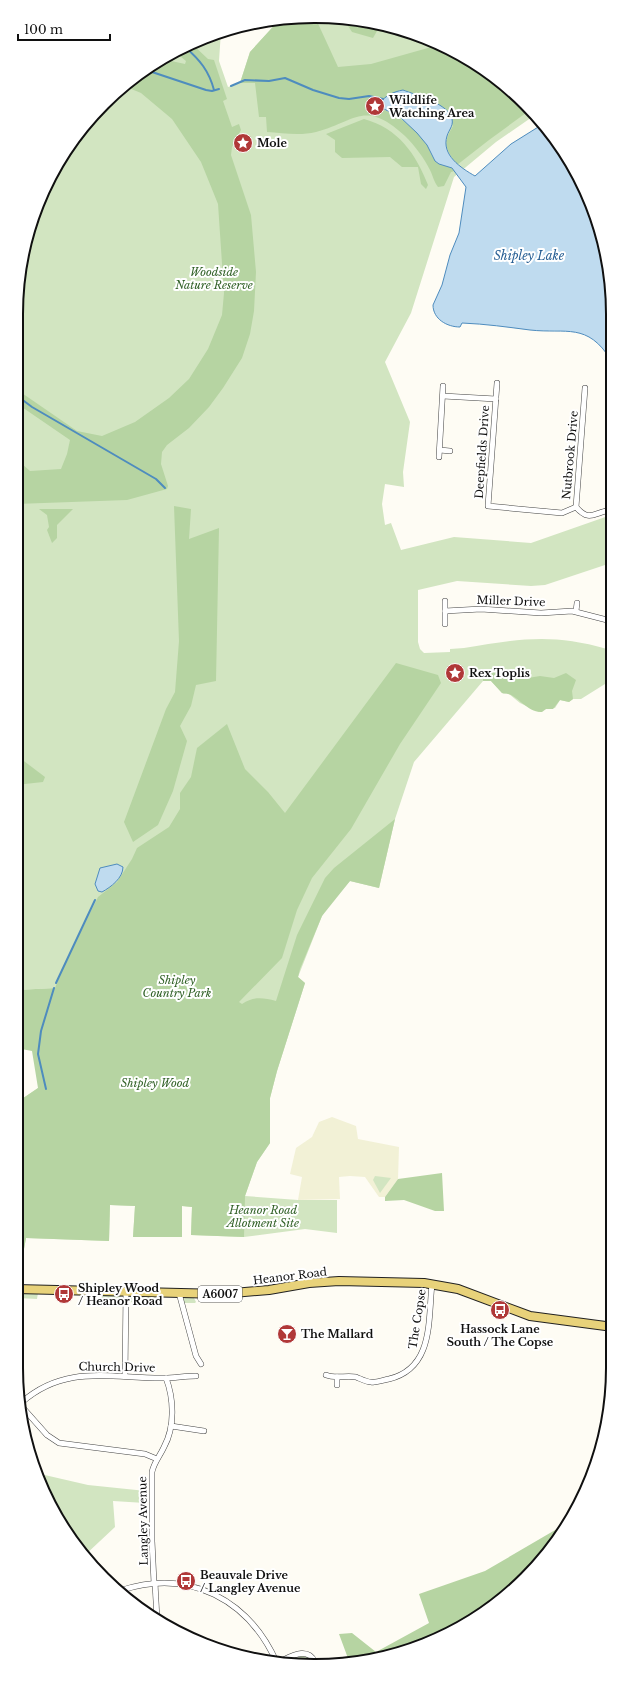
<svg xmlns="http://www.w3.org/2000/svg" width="629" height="1682" font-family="'Libre Baskerville',serif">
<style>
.farmland{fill:#f2f1d6}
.green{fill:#d2e5c1}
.forest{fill:#b6d4a2}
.water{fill:#bfdbef;stroke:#4e8cbe}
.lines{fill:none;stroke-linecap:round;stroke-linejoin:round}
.stream{stroke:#4e8cbe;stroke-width:2}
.street-casing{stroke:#434343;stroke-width:6}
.primary-casing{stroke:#212121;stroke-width:10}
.street{stroke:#fff;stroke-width:5}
.primary{stroke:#e8d27a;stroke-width:8}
.labels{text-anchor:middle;stroke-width:4;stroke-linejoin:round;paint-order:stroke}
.shield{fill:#fff;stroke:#585858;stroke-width:1}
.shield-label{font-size:10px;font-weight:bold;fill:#101010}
.poi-label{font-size:11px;font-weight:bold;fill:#101010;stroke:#fff;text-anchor:start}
.park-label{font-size:11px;font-style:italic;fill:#316127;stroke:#fff}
.street-label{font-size:11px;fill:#101010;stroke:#fff}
.water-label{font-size:12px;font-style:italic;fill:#275f94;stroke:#fff}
.rim{fill:none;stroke:#101010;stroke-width:2}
</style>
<rect width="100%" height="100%" fill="#fefcf4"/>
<polygon class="farmland" points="332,1117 356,1126 358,1139 399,1147 398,1179 385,1197 379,1197 365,1177 350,1176 339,1177 340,1199 298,1200 302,1177 290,1174 296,1148 312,1137 319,1122"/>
<g class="green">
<path d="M334,17L392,26L480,66L535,115L496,142L454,177L411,313L385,362L410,422L403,472L404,487L385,484L382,504L385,525L391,523L401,550L454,537L531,543L611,515V563L545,585L531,586L457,581L418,590V642L420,649L424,653L450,652V649L464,648C520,639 551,633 607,649L611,644V687L605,684L581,699H573L569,702L560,700L555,708L546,709L539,712L520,703L509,694L502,693L491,681H483L414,762L395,819L379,888L350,881L328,906L322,916L298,977L305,983L277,1071L270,1098V1143L257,1162L245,1196L298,1200H337V1233L305,1229L244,1237L191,1235L192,1207L182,1206V1237H133L135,1206L110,1205L109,1241L26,1238L18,1282H16V1103L38,1088L55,988L16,990V315L26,237L47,182L78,133L118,90L165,56L221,31L219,61L228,87L240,83L250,52L281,18Z"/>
<polygon points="375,1176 391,1178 380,1193 373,1180"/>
<polygon points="20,1293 38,1293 37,1299 18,1298"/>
<polygon points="101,1295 121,1296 122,1301 101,1300"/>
<polygon points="133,1296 154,1297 155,1303 129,1302 129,1299"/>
<polygon points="185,1298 194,1298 196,1302 195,1303 184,1303 183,1299"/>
<polygon points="36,1473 88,1485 146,1491 145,1503 113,1501 115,1527 84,1556 56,1517"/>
<polygon points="301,1656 307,1656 312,1662 287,1663"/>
</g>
<g class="forest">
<path d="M315,17L338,67L371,64L435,46L480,66L530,110L489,140L457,165C446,149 442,144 453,126L446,109L423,97L384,110C401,117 417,129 427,145C430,151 431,156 436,161C441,167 450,165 455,171L451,172L444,186L438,187C434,182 433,176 430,170C424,158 415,146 405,136C365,99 356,121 316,132C300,136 282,133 267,132L266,117H259L255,83H240L250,52L281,18Z"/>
<polygon points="343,18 374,25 377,31 373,38 352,32"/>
<polygon points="192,44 208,59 214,60 227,99 223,101 232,127 239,124 241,130 232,147 231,155 251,215 256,272 254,311 250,334 242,358 223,388 209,407 189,428 167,445 162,452 161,464 168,486 167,489 127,500 16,504 16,445 20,447 22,464 30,471 61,469 67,454 70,440 16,403 16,389 77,431 102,436 135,422 169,398 189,379 208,349 222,315 224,293 218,204 201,162 172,119 141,93 124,86 162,59 185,64 186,61 175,52"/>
<path d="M364,119C398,128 416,154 428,185L426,189L421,184L418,167H402L390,157L342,158L335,152V140L326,134Z"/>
<polygon points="174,506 191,509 189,539 219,528 216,681 196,685 191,706 180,726 187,741 173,791 158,825 133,842 124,822 166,709 175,692 179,641"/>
<polygon points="39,509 73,509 57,525 57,538 52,543 47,530 49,527 47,515"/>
<path d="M396,663L438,675L441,683L400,744L351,829L312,878L297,910L282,958L239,1002L242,1004C254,996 263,998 276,1001L297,935L325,878L334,868L395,819L379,888L350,881L322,916L300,969L298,977L305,983L277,1071L270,1098V1143L257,1162L245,1196L244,1237L191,1235L192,1207L182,1206V1237H133L135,1206L110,1205L109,1241L26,1238L18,1282H16V1103L38,1088L32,1051L16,1048V990L55,988L64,965L98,897L117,882L132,859L137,848L169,827L180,809V793L191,777L197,748L227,724L245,769L268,792L285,813Z"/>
<path d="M490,671L528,678L540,676L554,678L566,673L576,680L572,691L573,699L569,702L560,700L553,709H546L542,712C528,713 518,696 508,694C506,693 504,694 502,693L491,681H483V673Z"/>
<polygon points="16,755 45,777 43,782 16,785"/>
<polygon points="442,1173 444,1211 435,1211 404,1200 385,1201 385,1197 398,1179"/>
<polygon points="562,1526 564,1529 551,1549 480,1616 429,1643 373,1660 349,1661 339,1634 352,1633 376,1652 429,1623 419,1594 485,1571"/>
</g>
<g class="water">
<path d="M403,90C416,95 445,103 451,116C455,125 449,129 447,136C441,155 461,168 475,176L511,144L543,124L590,200L610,275L611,360C587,322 567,334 530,330C507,327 486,324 462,323L460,327C447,327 433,319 433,305L442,285L450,255L459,233L466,187L452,168L439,164L435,161L427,145L417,133L400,117L380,107L379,104C386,95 393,92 403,90Z"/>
<path d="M117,864L123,867C123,878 111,887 102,892L98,891L95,884L100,868Z"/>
</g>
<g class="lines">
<g class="stream">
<path d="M185,47C200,60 209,71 214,90"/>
<polyline points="146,70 206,90 212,91 219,89"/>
<polyline points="231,86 245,80 269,81 285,78 313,90 339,98 349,99 369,96 383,99"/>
<polyline points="16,395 32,407 156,479 165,488"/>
<polyline points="56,983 95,900"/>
<polyline points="46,1089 38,1054 41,1031 54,988"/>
</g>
<g class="street-casing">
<g id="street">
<polyline points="497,383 488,506 562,513 576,507"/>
<path d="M585,388L576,507C590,523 594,512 611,510"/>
<polyline points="443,396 496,399"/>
<polyline points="440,450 450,451"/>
<polyline points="439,457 443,386"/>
<polyline points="445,601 445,624"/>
<polyline points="445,611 481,609 541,613 572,611 611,621"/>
<polyline points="576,611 577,603"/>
<polyline points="179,1293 196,1356 201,1364"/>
<path d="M326,1375C336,1379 346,1375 356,1377C361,1379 366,1382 371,1382C377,1383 383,1380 389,1379C434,1368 428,1320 432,1284"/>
<polyline points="125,1376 126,1292"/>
<polyline points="337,1377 337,1385"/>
<path d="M22,1402C67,1363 112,1379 165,1378C175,1378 185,1376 196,1376"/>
<polyline points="23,1408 47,1435 59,1443 145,1454 157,1459"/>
<polyline points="171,1426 204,1431"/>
<path d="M154,1583L152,1541V1472C154,1462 160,1456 164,1447C175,1427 174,1399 166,1378"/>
<polyline points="155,1583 157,1619"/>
<path d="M122,1590C190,1568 249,1600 277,1663"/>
<path d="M276,1663C289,1658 307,1645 315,1662"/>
</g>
</g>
<g class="primary-casing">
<polyline id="primary" points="16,1289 222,1294 269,1290 309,1283 339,1281 424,1283 458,1289 530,1316 613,1327"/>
</g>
<use href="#street" class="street"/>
<use href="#primary" class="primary"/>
</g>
<defs>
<g id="sight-disc" transform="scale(1)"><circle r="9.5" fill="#b03838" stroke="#fff"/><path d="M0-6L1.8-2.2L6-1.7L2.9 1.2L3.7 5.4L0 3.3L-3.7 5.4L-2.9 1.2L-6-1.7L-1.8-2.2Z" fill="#fff"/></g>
<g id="bus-disc" transform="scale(1)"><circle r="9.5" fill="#b03838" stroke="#fff"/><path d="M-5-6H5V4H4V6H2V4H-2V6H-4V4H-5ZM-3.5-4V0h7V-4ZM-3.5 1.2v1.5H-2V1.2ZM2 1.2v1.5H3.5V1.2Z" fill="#fff"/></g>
<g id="bar-disc" transform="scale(1)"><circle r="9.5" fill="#b03838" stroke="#fff"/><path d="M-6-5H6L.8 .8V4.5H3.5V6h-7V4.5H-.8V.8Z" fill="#fff"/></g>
</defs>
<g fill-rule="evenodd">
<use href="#sight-disc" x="375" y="106"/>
<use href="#sight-disc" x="243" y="143"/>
<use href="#sight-disc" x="455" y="673"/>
<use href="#bus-disc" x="64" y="1294"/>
<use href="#bus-disc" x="500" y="1310"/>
<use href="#bar-disc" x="287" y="1334"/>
<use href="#bus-disc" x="186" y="1581"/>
</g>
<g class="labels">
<rect class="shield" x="198" y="1286" width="44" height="16" rx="3"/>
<g class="shield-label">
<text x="220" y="1298">A6007</text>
</g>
<g class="poi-label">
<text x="389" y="104">Wildlife<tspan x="389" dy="13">Watching Area</tspan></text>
<text x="257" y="147">Mole</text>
<text x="469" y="677">Rex Toplis</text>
<text x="78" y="1292">Shipley Wood<tspan x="78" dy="13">/ Heanor Road</tspan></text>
<text x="500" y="1333" text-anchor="middle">Hassock Lane<tspan x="500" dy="13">South / The Copse</tspan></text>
<text x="301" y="1338">The Mallard</text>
<text x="200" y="1579">Beauvale Drive<tspan x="200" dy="13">/ Langley Avenue</tspan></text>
</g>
<g class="park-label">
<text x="214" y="276">Woodside<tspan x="214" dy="13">Nature Reserve</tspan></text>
<text x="177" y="984">Shipley<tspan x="177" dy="13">Country Park</tspan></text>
<text x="155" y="1087">Shipley Wood</text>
<text x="263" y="1214">Heanor Road<tspan x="263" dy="13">Allotment Site</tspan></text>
</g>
<g class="street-label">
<text transform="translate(482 452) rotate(-86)" y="4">Deepfields Drive</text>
<text transform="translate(570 455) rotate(-85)" y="4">Nutbrook Drive</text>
<text transform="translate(511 601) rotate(2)" y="4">Miller Drive</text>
<text transform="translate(290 1276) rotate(-7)" y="4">Heanor Road</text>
<text transform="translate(417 1319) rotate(-81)" y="4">The Copse</text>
<text transform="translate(117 1367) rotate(1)" y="4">Church Drive</text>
<text transform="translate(143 1521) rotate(-91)" y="4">Langley Avenue</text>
</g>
<g class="water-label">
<text x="529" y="260">Shipley Lake</text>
</g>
</g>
<path d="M0 0H629V1682H0ZM314 23H315A291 291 0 0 1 606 314V1368A291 291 0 0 1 315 1659H314A291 291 0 0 1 23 1368V314A291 291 0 0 1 314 23Z" fill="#fff" fill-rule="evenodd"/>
<path class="rim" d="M314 23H315A291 291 0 0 1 606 314V1368A291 291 0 0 1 315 1659H314A291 291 0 0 1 23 1368V314A291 291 0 0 1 314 23Z"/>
<path d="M18 34v6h92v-6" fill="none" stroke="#101010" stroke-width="2"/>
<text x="24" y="34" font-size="12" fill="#101010" stroke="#ffffff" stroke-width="3" paint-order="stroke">100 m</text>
</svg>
